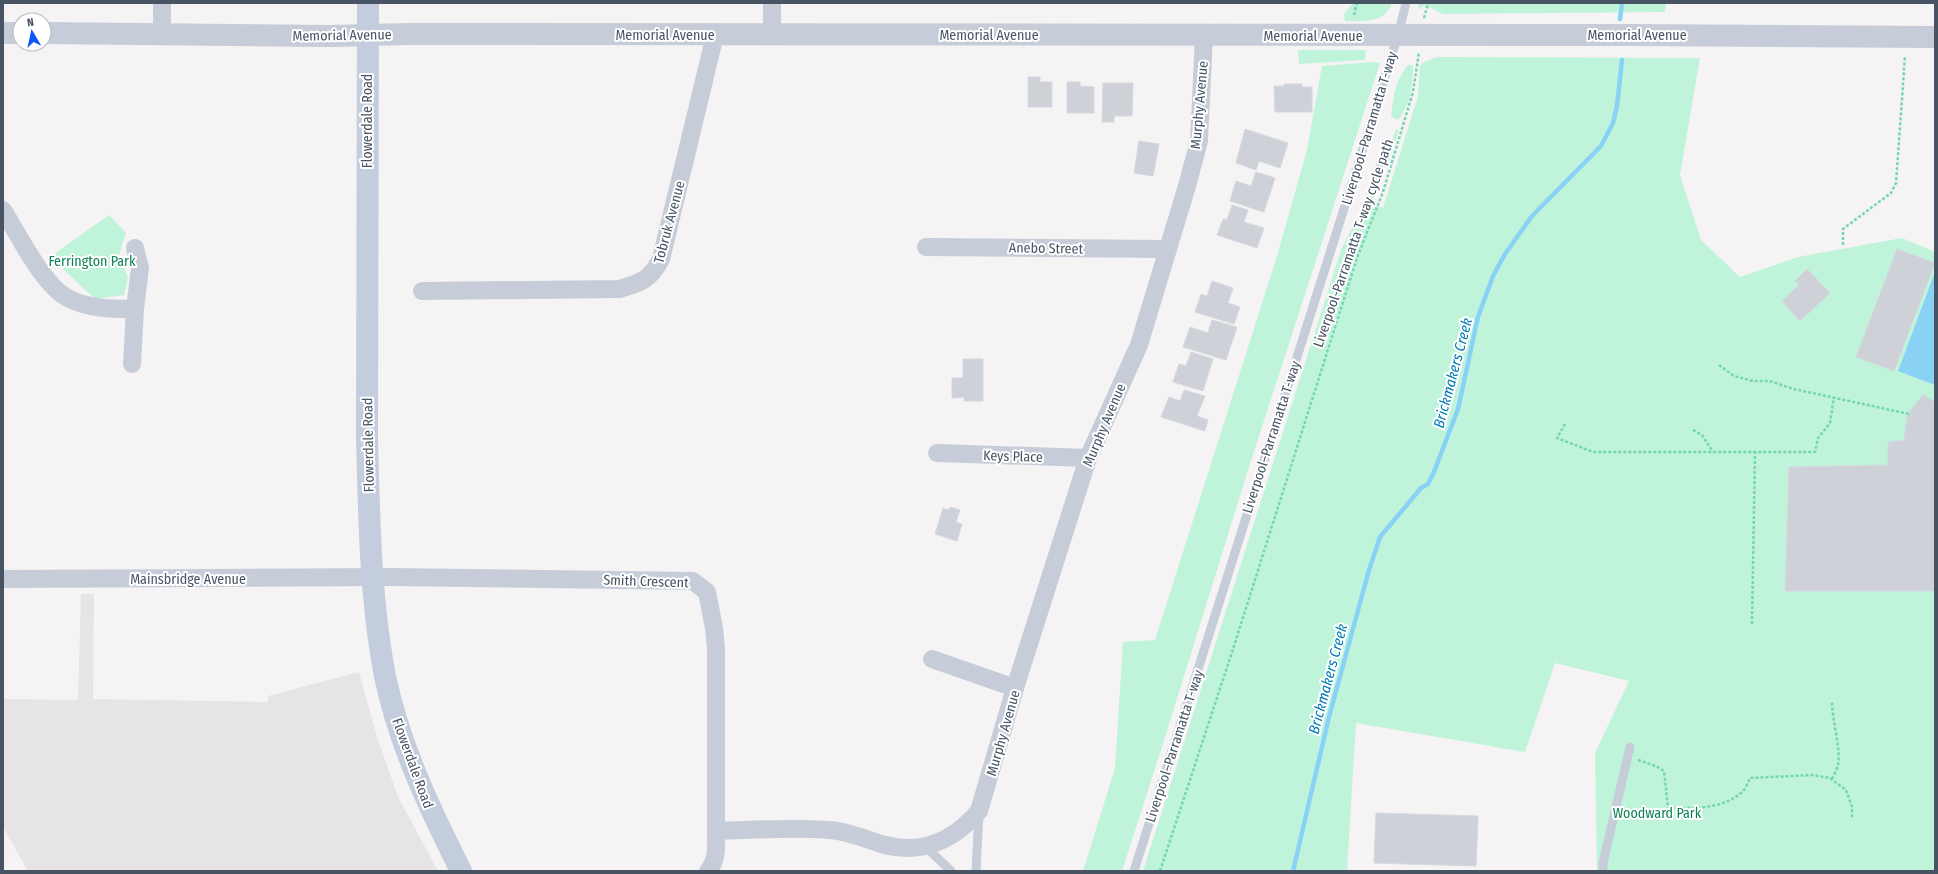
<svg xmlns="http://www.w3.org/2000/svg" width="1938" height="874" font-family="'Fira Sans Condensed',sans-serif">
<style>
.education{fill:#e6e4e5}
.green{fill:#c0f4da}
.water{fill:#89d2f5}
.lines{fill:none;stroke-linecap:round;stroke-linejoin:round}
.stream{stroke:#89d2f5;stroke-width:4.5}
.building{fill:#cfd1d8;stroke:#d6d8df}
.path{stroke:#74d6b1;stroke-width:2.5;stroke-dasharray:3 2;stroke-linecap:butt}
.service{stroke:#c6cdd8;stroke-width:9}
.minor{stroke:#c6cdd8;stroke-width:18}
.tertiary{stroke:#c6cdd8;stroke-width:22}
.secondary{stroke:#c4cddd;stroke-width:22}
.labels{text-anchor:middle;stroke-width:4;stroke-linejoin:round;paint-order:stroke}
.street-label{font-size:14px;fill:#485363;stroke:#fff}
.park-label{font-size:14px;fill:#0f8255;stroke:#fff}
.water-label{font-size:15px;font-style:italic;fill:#017ab5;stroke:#fff}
</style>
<rect width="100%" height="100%" fill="#f5f3f3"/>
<polygon class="education" points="81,594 94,594 93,699 268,702 268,696 359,672 377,737 398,797 438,871 28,871 3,827 3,699 78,700"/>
<g class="green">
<path d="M1353,3H1392C1384,24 1363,21 1345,21L1344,14Z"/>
<polygon points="1418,3 1666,3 1665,12 1443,14 1424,5 1419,9"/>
<polygon points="1298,50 1366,50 1365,60 1299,64"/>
<polygon points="1437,57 1700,58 1680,175 1701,240 1740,277 1798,257 1902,238 1935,252 1935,871 1597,871 1595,753 1629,681 1555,663 1525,752 1356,723 1347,871 1143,871 1341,250 1363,206 1367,191 1375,193 1372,204 1383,208 1418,96 1420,66 1424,62"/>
<polygon points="1373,62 1380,63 1249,467 1161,750 1122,871 1083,871 1115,768 1123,642 1155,640 1277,256 1307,150 1322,66"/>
<path d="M1408,65H1413C1413,84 1411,105 1398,120L1391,117C1394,95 1394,83 1408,65Z"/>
<polygon points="1396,129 1399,130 1389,161 1386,160"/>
<polygon points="109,215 126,233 119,255 128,277 124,295 95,299 50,257"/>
</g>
<polygon class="water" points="1935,272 1935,385 1898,371"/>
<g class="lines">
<g class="stream">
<polyline points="1620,19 1622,3"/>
<polyline points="1293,871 1329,717 1369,570 1380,537 1421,488 1428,484 1434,472 1458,409 1478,317 1493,276 1505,254 1532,216 1601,146 1613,123 1617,106 1622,60"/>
</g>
</g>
<g class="building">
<polygon points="1028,77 1040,77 1040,82 1052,82 1052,107 1028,107"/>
<polygon points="1067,82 1080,82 1080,86 1094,87 1094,113 1067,113"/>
<polygon points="1103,83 1133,83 1132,116 1114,116 1114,122 1102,122"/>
<polygon points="1284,84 1302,84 1302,87 1312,87 1312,112 1275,112 1274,86 1284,86"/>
<polygon points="1245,129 1288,143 1280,168 1259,161 1256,170 1236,163"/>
<polygon points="1139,141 1159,144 1153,176 1134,173"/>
<polygon points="1380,160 1382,161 1383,168 1377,187 1372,191 1369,188 1378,161"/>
<polygon points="1256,172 1275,178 1264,212 1230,201 1236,181 1251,186"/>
<polygon points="1232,205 1248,210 1244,222 1264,228 1257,248 1217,235 1223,219 1227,220"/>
<polygon points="1897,249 1935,263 1894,371 1856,357"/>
<polygon points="1807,269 1830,293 1800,321 1782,301 1799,285 1795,281"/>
<polygon points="1212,281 1233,288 1228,303 1240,307 1234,324 1195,312 1201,294 1207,296"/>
<polygon points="1212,320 1237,327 1226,360 1183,347 1190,327 1208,333"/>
<polygon points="1191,352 1213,359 1203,391 1173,382 1179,364 1186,366"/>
<polygon points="963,359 983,359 983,401 964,401 964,397 952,398 952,378 963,378"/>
<polygon points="1184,390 1205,396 1197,416 1208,420 1205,431 1161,417 1169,397 1180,401"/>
<polygon points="1923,395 1935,402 1935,591 1785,591 1789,467 1888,465 1888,442 1904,440 1907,417 1910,411"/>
<polygon points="950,507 960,510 956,522 962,524 957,541 935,534 943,508 949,510"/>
<polygon points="1376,813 1478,816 1476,866 1374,863"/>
</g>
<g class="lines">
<g class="path">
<polyline points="1354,15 1357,3"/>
<polyline points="1424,18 1428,3"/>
<polyline points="1843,245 1843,229 1891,193 1896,183 1905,56"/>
<polyline points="1719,365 1734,376 1753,381 1769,381 1794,389 1909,414"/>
<polyline points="1565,424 1557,438 1593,452 1815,452 1818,438 1830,423 1834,397"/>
<polyline points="1693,430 1702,435 1713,452"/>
<polyline points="1752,624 1755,452"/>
<path d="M1638,760L1656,766L1664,771L1668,808C1692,808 1724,810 1743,791C1746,788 1748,782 1750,778L1812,775L1830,778L1846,790L1852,807V818"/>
<path d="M1832,779C1834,775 1837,769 1838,765C1841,747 1832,721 1832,701"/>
<polyline points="1160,871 1234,646 1357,258 1383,192 1413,92 1419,52"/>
</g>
<g class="service">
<polyline points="926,847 951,871"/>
<polyline points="976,871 979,813"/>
<polyline points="1134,871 1348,196 1398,35 1406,3"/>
<polyline points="1603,871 1603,863 1630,747"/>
</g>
<g class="minor">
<polyline points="162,3 162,33"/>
<polyline points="772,34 772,3"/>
<path d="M3,210C18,234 42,283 66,297C86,309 113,309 135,309"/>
<polyline points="926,247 1167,249"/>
<path d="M422,291L619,289C641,283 650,280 661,259L715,35"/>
<polyline points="132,364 135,309 140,268 135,248"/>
<polyline points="937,453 1088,458"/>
<path d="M3,579L387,577L693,581L707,592L714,628L716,649V831C716,844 718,860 708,871"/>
<polyline points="932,659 1015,688"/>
<path d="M716,831C753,830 792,827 829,830C848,831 867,840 885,845C923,855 955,839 979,811L1015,688L1088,458L1139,345L1187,186L1199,141L1204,36"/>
</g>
<g class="tertiary">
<polyline points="3,33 20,33"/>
<polyline points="44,33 330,36 409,34 1636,35 1935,37"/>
</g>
<path class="secondary" d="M368,3L367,437C369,516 370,598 385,676C399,745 430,809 461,871"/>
</g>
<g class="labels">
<g class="street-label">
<text transform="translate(342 35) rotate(-1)" y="5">Memorial Avenue</text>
<text x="665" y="40">Memorial Avenue</text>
<text x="989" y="40">Memorial Avenue</text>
<text x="1637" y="40">Memorial Avenue</text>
<text x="1313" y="41">Memorial Avenue</text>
<text transform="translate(1199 105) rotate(-85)" y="5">Murphy Avenue</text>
<text transform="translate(367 121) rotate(-90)" y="5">Flowerdale Road</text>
<text transform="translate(1369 128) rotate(-73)" y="5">Liverpool–Parramatta T-way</text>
<text transform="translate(669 222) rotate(-75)" y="5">Tobruk Avenue</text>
<text transform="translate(1353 243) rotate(-71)" y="5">Liverpool-Parramatta T-way cycle path</text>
<text transform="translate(1046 248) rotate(1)" y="5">Anebo Street</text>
<text transform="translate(1104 425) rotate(-67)" y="5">Murphy Avenue</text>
<text transform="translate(1271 437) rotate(-72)" y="5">Liverpool–Parramatta T-way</text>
<text transform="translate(368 445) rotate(-91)" y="5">Flowerdale Road</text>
<text transform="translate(1013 456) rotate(2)" y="5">Keys Place</text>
<text x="188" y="584">Mainsbridge Avenue</text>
<text transform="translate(646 581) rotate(2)" y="5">Smith Crescent</text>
<text transform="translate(1003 733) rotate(-74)" y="5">Murphy Avenue</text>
<text transform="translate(1174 746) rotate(-72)" y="5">Liverpool–Parramatta T-way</text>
<text transform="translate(413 763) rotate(70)" y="5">Flowerdale Road</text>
</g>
<g class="park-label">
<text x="92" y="266">Ferrington Park</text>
<text x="1657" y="818">Woodward Park</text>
</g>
<g class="water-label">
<text transform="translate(1453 373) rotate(-75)" y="5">Brickmakers Creek</text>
<text transform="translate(1328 679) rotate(-75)" y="5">Brickmakers Creek</text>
</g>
</g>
<rect width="1938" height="874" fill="none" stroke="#485363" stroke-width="8"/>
<g transform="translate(32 32) rotate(351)"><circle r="19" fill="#ffffff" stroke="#b6bac1"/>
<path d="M0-3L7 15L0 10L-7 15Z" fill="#0b57f7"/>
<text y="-6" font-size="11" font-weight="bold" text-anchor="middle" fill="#485363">N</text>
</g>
</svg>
